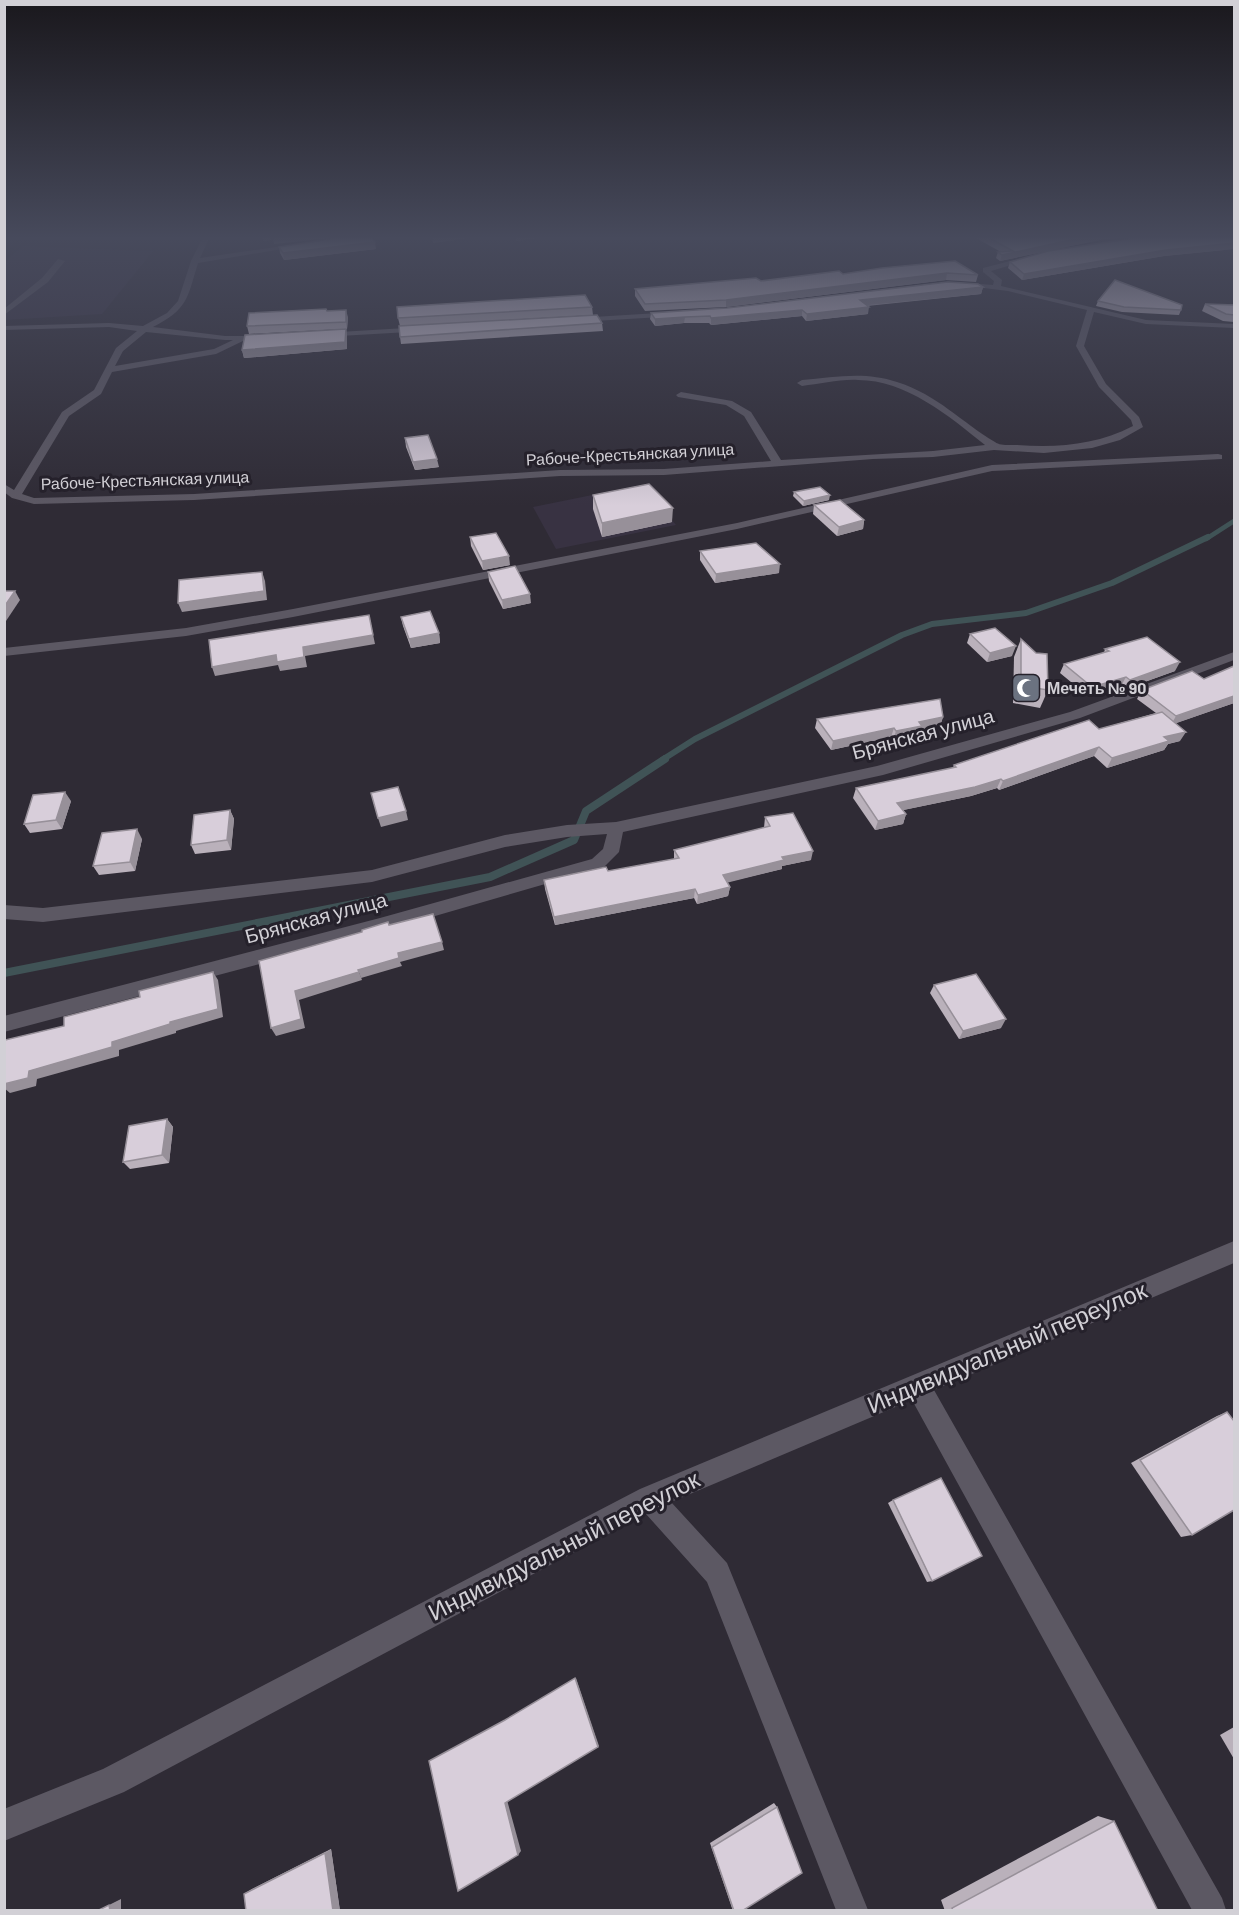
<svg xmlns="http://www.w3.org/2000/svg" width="1239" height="1915" font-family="Barlow,sans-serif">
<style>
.built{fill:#383242}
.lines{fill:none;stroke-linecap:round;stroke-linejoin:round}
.stream-far2{stroke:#405356;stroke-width:4.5}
.stream-far1{stroke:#405356;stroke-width:6}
.stream{stroke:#405356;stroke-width:8}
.minor{fill:#5c5863;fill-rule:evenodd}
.wall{fill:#bab1bb}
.shaded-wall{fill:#979099}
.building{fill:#d8ceda;stroke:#979099;stroke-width:1.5}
.labels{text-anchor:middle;stroke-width:6;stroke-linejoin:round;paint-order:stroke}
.far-street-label{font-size:16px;fill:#d2d0d6;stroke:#25212b}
.far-poi-label{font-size:16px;font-weight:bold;fill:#d2d0d6;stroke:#25212b;text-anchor:start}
.street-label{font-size:20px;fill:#d2d0d6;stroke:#25212b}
.near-street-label{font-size:24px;fill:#d2d0d6;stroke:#25212b}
</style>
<rect width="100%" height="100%" fill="#2f2b35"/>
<g class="built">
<polygon points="23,246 153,251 102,314 5,320 5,261"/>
<polygon points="648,491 676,525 556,549 533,507 602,493"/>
</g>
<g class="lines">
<polyline class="stream-far2" points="1206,539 1234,521"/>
<polyline class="stream-far1" points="662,760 695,739 902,635 932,624 1026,613 1112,583 1208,537"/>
<polyline class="stream" points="4,973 490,877 574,840 586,811 665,759"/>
<g class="minor">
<path d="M203,237H210L200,258L303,243L306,245L198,263C187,299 188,309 153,327L225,336H268L272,338L271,340H245L216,354L112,372L101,394L69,416L22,494L34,498L194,494L560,470L664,469L771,461L744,416L726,405L678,397L676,395L681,392L732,401L751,412L781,460L933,451L985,445C949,416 906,380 858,380C840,379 820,384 802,386L797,383L802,380C835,377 865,371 897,382C938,395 961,422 995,442C1000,446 1010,445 1017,445C1058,448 1096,445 1133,426L1131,420L1099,387L1076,346L1087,310L1008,291L952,284L956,282L993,285L994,281L983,272V268L1033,255L1035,258L991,271L1002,280L1001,286L1146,320L1234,324V328L1146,324L1094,312L1084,346L1106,384L1139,417L1143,427L1120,440L1092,448L1044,453L994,450L933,457L873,459L664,475L560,476L194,500L34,504L12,498L4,492V484L14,490L62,412L94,390L116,348L137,331L109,327L4,330V326L109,323L143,326L167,313L178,301L191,261ZM146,332L225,340H233L214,349L115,366L123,351Z"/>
<polygon points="58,259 65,261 48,282 4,315 4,309 42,278"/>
<polygon points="675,312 678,312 678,316 577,322 573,320 577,318"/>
<polygon points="423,327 427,329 426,331 322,337 318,335 322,333"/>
<polygon points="1218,454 1222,455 1222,459 992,471 737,529 293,617 186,636 4,656 4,648 186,628 293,609 737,523 992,465"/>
<polygon points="1234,652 1234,660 1080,718 883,775 623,832 619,852 604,867 380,932 4,1032 4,1016 380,918 592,859 603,849 607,834 567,837 505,847 372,882 43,922 4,919 4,905 43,908 372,870 505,835 567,825 616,822 877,766 1070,712"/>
<polygon points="1234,1241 1234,1263 934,1390 1222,1898 1226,1910 1192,1910 912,1400 671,1502 727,1563 868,1910 836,1910 707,1582 646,1514 124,1792 4,1841 4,1809 103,1769 640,1489"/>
</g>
</g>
<g class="wall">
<polygon points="974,237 1125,237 1099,240 1000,261 996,258 998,252 1001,252"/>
<polygon points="279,247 376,249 284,260 280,253"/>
<polygon points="1234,249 1164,256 1022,280 1008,268 1010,262"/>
<polygon points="882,268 978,275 976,282 946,280 726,307 645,311 635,296 635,289 761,281 843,274"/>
<polygon points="983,287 981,294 867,306 868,314 806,321 802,316 711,325 709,323 684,323 655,326 650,319 651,313 727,308"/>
<polygon points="1098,301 1181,310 1179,315 1122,312 1096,306"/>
<polygon points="1205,304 1234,305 1234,322 1223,321 1202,311"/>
<polygon points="592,307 593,315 400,326 398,318"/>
<polygon points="327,311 348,317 347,329 346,329 347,337 347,349 244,358 242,350 341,329 249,334 247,326"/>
<polygon points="602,323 603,331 401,344 400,337"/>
<polygon points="405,438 439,467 415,470 406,447"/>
<polygon points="794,492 829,500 803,506 793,496"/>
<polygon points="593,495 672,522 602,537 593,509"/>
<polygon points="814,505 864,520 863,529 837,536 813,514"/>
<polygon points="470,537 510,565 483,570 471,546"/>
<polygon points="700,551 779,573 715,583 700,560"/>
<polygon points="488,572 531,603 503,609 489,581"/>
<polygon points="401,617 439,633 440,643 411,648 403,626"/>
<polygon points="970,634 1012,656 987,662 967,643"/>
<polygon points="1021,639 1048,690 1040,708 1013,703 1014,657"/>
<polygon points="1105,649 1175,671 1125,689 1121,686 1088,696 1060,673 1064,664 1104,653"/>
<polygon points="1234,666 1234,703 1176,723 1180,741 1168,744 1164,750 1107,768 1094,756 999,790 997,788 971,796 903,810 906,814 903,824 875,830 853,798 856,788 953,768 954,765 1099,729 1156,713 1137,699 1142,690 1204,679"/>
<polygon points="943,717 940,726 920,731 919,736 893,740 891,737 831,750 815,728 817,719"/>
<polygon points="71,801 62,829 30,833 24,824"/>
<polygon points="230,810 234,819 231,850 195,854 191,845"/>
<polygon points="765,817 811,860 782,866 782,869 727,882 730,887 728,896 697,904 694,898 555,925 545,889 544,880 608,871 674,859 674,850 764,828"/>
<polygon points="142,839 135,871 99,875 93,866"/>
<polygon points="934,985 1001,1028 959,1039 930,993"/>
<polygon points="167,1119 173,1127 169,1163 130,1169 123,1162"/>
<polygon points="1227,1412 1192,1535 1181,1537 1131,1463 1217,1416"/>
<polygon points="893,1500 932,1581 927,1582 888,1503"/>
<polygon points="1234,1727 1234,1759 1220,1735"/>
<polygon points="774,1803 777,1807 733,1911 710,1843"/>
<polygon points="1098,1816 1114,1821 1158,1911 945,1911 941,1900"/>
<polygon points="331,1849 340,1911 244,1894 252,1889"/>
</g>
<g class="shaded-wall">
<polygon points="262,237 271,237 272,240 263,241"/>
<polygon points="273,237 341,237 274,244"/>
<polygon points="432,237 479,237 433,243"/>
<polygon points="516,237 547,237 516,241"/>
<polygon points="1084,237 1125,237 1099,240 1000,261 1002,255"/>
<polygon points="375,242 376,249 284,260 283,253"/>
<polygon points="1234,243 1234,249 1164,256 1022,280 1024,274 1166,250"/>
<polygon points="947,273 946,280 726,307 726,300"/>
<polygon points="983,287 981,294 859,306 860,300"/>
<polygon points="869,307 868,314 806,321 807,314"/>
<polygon points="346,310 348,317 347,329 346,322"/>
<polygon points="802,310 802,316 711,325 711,318"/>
<polygon points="685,317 684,323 655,326 655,319"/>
<polygon points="346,329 347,337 347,349 244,358 242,350"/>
<polygon points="437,459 439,467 415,470 413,462"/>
<polygon points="830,495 829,500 803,506 804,501"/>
<polygon points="673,508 672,522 602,537 602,523"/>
<polygon points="864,520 863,529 837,536 839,527"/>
<polygon points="509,556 510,565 483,570 482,561"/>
<polygon points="780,564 779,573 715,583 716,574"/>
<polygon points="262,572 265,581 267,600 182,612 178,603"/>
<polygon points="15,591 20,600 4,624 4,607"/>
<polygon points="530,594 531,603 503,609 502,600"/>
<polygon points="369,615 375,644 305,656 307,667 280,671 278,665 215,676 212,667 276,655 303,647"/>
<polygon points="439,633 440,643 411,648 409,639"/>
<polygon points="1016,646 1012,656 987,662 990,653"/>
<polygon points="1180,662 1175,671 1125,689 1130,680"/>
<polygon points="1126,677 1121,686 1088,696 1092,687"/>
<polygon points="1234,696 1234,703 1171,725 1176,716"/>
<polygon points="943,717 940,726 920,731 919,736 893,740 896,731 919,722"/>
<polygon points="894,728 891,737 831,750 833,741"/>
<polygon points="1186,732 1180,741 1168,744 1164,750 1107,768 1112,758 1164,737"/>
<polygon points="1099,747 1094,756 999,790 1003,781"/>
<polygon points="1001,779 997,788 971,796 894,812 897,803"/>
<polygon points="65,792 71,801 62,829 56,820"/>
<polygon points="230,810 234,819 231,850 227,840"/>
<polygon points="406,811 408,820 381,827 378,818"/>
<polygon points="906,814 903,824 875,830 878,821"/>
<polygon points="137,829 142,839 135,871 130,862"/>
<polygon points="813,851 811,860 782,866 782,869 722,884 723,875 782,857"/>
<polygon points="730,887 728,896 697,904 698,895"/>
<polygon points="695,889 694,898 555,925 554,917"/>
<polygon points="442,942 444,950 400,962 402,966 361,978 358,970 398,953"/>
<polygon points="213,972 218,980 223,1017 176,1031 176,1033 119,1050 119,1056 37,1079 36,1086 10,1093 4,1088 4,1084 29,1071 112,1042"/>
<polygon points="359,972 362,980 299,1000 305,1028 276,1036 271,1028 295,991"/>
<polygon points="1006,1019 1001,1028 959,1039 963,1031"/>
<polygon points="167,1119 173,1127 169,1163 162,1155"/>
<polygon points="575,1678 576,1678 599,1746 598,1747"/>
<polygon points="507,1800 521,1851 518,1855 505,1803"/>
<polygon points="331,1849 340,1911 333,1911 325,1853"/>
<polygon points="121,1899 121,1911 110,1911 109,1905"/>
</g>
<g class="building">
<polygon points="343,237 372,237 375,242 283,253 279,247"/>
<polygon points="987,237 1084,237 1002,255 998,252 1013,251"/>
<polygon points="1142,237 1234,237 1234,243 1166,250 1024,274 1010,262 1048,251"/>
<polygon points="955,261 978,275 947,273 726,300 645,304 635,289 756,278 761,281 839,271 843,274 882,268"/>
<polygon points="1115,280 1182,305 1181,310 1124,307 1098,301"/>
<polygon points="948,282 978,284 983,287 860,300 869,307 807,314 802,310 711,318 710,316 685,317 655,319 651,313 727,308"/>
<polygon points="585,295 592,307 398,318 397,307"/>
<polygon points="1205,304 1234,305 1234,315 1226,314"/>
<polygon points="326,309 327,311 346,310 346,322 247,326 249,313"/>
<polygon points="597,315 602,323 400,337 399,326"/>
<polygon points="346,329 345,342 242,350 245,335"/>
<polygon points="428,435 437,459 413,462 405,438"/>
<polygon points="649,484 673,508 602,523 593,495"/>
<polygon points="820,487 830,495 804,501 794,492"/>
<polygon points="840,500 864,520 839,527 814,505"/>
<polygon points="496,533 509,556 482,561 470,537"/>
<polygon points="756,543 780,564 716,574 700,551"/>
<polygon points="515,566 530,594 502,600 488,572"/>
<polygon points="262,572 264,591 178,603 179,580"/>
<polygon points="4,591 15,591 4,607"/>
<polygon points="430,611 439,633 409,639 401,617"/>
<polygon points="369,615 373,635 303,647 304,657 277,662 276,655 212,667 209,640"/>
<polygon points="995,628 1016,646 990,653 970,634"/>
<polygon points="1147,637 1180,662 1130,680 1126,677 1092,687 1064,664 1109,651 1105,649"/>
<polygon points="1021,639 1036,653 1047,654 1048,690 1021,686"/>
<polygon points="1234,666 1234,696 1176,716 1142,690 1192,671 1204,679"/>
<polygon points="940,699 943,717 919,722 922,726 896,731 894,728 833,741 817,719"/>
<polygon points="1162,712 1186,732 1164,737 1169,741 1112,758 1099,747 1003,781 1001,779 975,787 897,803 906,814 878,821 856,788 956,767 954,765 1089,720 1099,729"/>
<polygon points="398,787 406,811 378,818 371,793"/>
<polygon points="65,792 56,820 24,824 33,795"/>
<polygon points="230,810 227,840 191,845 194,815"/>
<polygon points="793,813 813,851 782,857 784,860 723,875 730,887 698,895 695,889 554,917 544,880 606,867 608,871 679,858 674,850 770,826 765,817"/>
<polygon points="137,829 130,862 93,866 102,833"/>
<polygon points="433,914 442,942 398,953 399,958 358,970 359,972 295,991 301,1019 271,1028 259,961 362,932 362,930 388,922 389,925"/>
<polygon points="213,972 218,1009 170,1022 170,1024 112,1042 112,1047 29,1071 28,1078 4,1084 5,1040 64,1026 64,1017 140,997 139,991"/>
<polygon points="976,974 1006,1019 963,1031 934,985"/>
<polygon points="167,1119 162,1155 123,1162 129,1126"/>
<polygon points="1227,1412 1234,1421 1234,1510 1192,1535 1140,1460"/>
<polygon points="941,1478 982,1556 932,1581 893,1500"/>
<polygon points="575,1678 598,1747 505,1803 518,1855 458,1891 429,1761 505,1720"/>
<polygon points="777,1807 802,1873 742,1911 734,1911 712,1847"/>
<polygon points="1114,1821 1158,1911 953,1911 952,1908"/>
<polygon points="325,1853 333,1911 246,1911 244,1894"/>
<polygon points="109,1905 110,1911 97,1911"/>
</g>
<linearGradient id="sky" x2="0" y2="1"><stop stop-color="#1a181d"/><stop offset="0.47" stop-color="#474a5c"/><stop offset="1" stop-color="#474a5c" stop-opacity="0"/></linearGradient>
<rect width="1239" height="506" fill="url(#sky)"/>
<defs>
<g id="mosque-square" transform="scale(1.5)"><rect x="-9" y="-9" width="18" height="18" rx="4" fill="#6b7280" stroke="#25212b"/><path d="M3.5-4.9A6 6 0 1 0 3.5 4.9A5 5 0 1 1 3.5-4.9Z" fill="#fff"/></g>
</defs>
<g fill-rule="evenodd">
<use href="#mosque-square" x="1026" y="688"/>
</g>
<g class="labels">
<g class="far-street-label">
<text transform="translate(630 454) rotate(-3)" y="6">Рабоче-Крестьянская улица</text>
<text transform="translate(145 480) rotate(-2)" y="6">Рабоче-Крестьянская улица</text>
</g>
<g class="far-poi-label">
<text x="1047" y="694">Мечеть № 90</text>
</g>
<g class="street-label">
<text transform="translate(923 734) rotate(-15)" y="7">Брянская улица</text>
<text transform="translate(316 918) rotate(-15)" y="7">Брянская улица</text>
</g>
<g class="near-street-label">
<text transform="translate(1007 1348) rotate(-23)" y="8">Индивидуальный переулок</text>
<text transform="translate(564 1546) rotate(-27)" y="8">Индивидуальный переулок</text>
</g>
</g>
<rect width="1239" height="1915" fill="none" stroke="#d2d0d6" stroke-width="12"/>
</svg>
